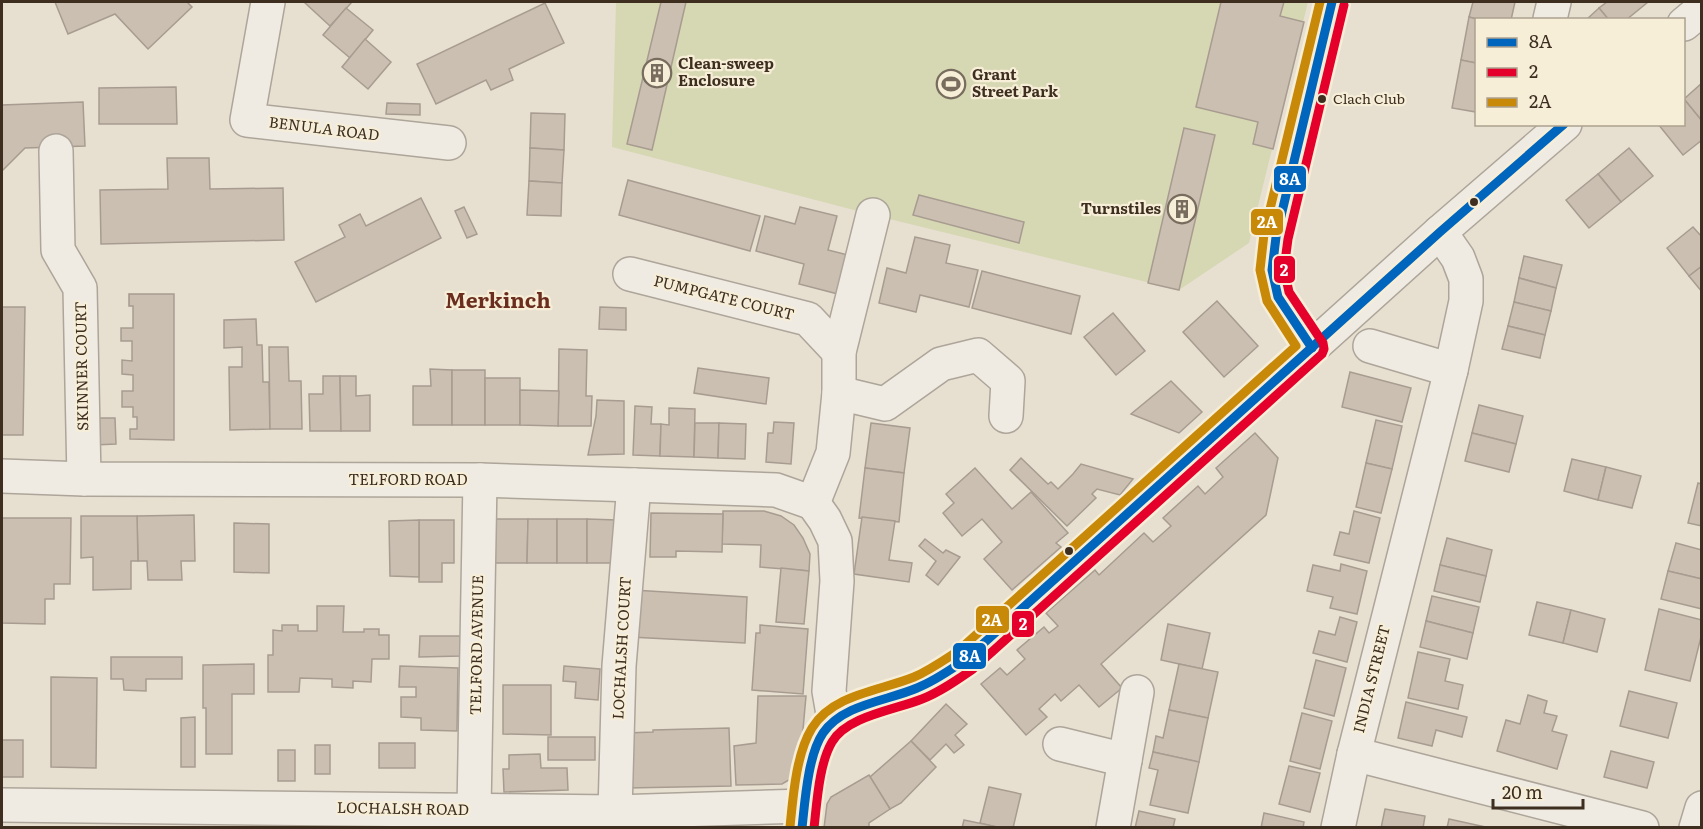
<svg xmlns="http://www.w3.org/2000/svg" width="1703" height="829" font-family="Literata,serif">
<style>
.green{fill:#d6d7b3}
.building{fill:#cbbfb2;stroke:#a89c90;stroke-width:1.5}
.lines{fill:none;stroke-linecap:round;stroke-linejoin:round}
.minor-casing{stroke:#ada599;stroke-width:36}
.minor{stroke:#efebe3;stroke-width:33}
.bus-1-casing{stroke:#f7eed8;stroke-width:14}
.bus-2-casing{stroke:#f7eed8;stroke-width:14}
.bus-3-casing{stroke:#f7eed8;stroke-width:14}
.bus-1{stroke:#0065bd;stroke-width:9}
.bus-2{stroke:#e4002b;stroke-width:9}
.bus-3{stroke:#c88808;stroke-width:9}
.bus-dot{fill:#3d2e20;stroke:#f7eed8;stroke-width:2}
.labels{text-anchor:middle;stroke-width:4.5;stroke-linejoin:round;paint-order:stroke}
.bus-label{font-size:14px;fill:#3d2e20;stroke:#f7eed8;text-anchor:start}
.poi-label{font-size:15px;font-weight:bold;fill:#3d2e20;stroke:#f7eed8;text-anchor:start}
.street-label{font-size:15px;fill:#3d2e20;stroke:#f7eed8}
.district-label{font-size:21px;font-weight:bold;fill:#6b2e1e;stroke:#f7eed8}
.line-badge{stroke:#f7eed8;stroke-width:2}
.badge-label{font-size:16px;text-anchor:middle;font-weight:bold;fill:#fff}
</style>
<rect width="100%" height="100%" fill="#e7e0d1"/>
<polygon class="green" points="616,2 1308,2 1249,243 1179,290 873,215 612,147"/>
<g class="building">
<polygon points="55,2 187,2 192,7 148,49 115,14 68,34"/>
<polygon points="304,2 352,2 330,26"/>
<polygon points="661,2 686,2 652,150 627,144"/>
<polygon points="1221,2 1284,2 1280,16 1304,22 1273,149 1253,144 1258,122 1196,107"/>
<polygon points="1473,2 1515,2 1511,20 1480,20 1469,17"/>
<polygon points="1607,2 1648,2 1626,20 1609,20 1599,8"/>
<polygon points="545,3 564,43 509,69 513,80 491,90 486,80 436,104 417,64"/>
<polygon points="346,8 373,30 350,58 323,35"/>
<polygon points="1599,8 1609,20 1586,20"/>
<polygon points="1469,17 1480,20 1476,20 1476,63 1461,60"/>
<polygon points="365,39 391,62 368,89 342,67"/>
<polygon points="1461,60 1476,63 1476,112 1452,108"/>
<polygon points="1702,83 1702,121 1684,99"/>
<polygon points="176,87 177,124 99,124 99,88"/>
<polygon points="1684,99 1702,121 1702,140 1683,155 1658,124 1684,124"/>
<polygon points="83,102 85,146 25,148 2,171 2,105"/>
<polygon points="387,103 420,104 420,115 386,114"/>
<polygon points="531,113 565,114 564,150 530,148"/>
<polygon points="1184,128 1215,135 1179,290 1148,283"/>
<polygon points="530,148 564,150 562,183 529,181"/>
<polygon points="1629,148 1653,176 1621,202 1598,174"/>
<polygon points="167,158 209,158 210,189 283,188 284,240 101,244 100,190 168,189"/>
<polygon points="1598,174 1621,202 1589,228 1566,200"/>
<polygon points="628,180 760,216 750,251 619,215"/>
<polygon points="529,181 562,183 561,216 527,215"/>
<polygon points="919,195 1024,222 1019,243 913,215"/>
<polygon points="421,198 441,238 316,302 295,262 345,237 339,225 360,214 366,226"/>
<polygon points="464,207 477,234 467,238 455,211"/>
<polygon points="800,207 837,216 828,250 848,255 838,294 799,284 804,264 756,251 765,216 795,224"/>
<polygon points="1693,227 1702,237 1702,266 1689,276 1667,248"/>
<polygon points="915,237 950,245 946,263 978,270 969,307 920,295 916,312 879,303 887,268 906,273"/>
<polygon points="1524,256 1562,265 1556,288 1519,278"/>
<polygon points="1702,266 1702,292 1689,276"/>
<polygon points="982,271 1080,296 1071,334 972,308"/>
<polygon points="1519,278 1556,288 1551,311 1514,302"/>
<polygon points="129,294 174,294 174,440 130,439 130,429 137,429 137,417 133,417 133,407 122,407 122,391 133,391 133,375 122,374 122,360 132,361 132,341 121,341 121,328 133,328 133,306 129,306"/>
<polygon points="1217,301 1258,346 1224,377 1183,332"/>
<polygon points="1514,302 1551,311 1545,335 1508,326"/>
<polygon points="2,307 25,307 23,435 2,435"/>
<polygon points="600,307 626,308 626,330 599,329"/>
<polygon points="1113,313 1145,351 1116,375 1084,337"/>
<polygon points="256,319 257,345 262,345 263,382 269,382 270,429 230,430 229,367 242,367 242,347 224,348 224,320"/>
<polygon points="1508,326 1545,335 1540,358 1502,349"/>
<polygon points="269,347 288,347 289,381 301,381 302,429 270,429"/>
<polygon points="559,349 587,350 586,396 592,396 591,426 558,426"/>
<polygon points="698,368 769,378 766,404 694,393"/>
<polygon points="430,369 452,370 452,425 413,425 413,386 431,386"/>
<rect x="452" y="370" width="33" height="55"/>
<polygon points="1350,372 1411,388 1402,422 1342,407"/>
<polygon points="323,376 340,376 341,431 310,431 309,394 323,394"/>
<polygon points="340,376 356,376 356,396 370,395 370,431 341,431"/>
<rect x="485" y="378" width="35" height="47"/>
<polygon points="1171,381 1202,412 1179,433 1131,414"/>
<polygon points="520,390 559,391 558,426 520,425"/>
<polygon points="597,400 624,401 624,454 588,455 596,416"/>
<polygon points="1479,405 1523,416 1516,444 1472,433"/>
<polygon points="635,406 652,407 651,424 661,424 660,456 633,455"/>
<polygon points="669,408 695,409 694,457 660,456 661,424 669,425"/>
<polygon points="93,418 115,418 116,444 94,445"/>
<polygon points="1376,420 1402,426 1392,469 1366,463"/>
<polygon points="774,422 794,423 791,464 766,462 768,433 773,433"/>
<polygon points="695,423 719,423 718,458 694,457"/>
<polygon points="719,423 746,424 745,459 718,458"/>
<polygon points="871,423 910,428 904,473 865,468"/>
<polygon points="1255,433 1278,458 1266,515 1101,664 1122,688 1099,707 1079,685 1061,701 1055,694 1039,709 1047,717 1026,735 981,684 1000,668 1007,675 1025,659 1017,650 1044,627 1049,633 1058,626 1046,613 1095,570 1099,575 1144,533 1153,542 1171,526 1163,518 1198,486 1205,494 1223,477 1216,468"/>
<polygon points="1472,433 1516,444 1509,472 1465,461"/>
<polygon points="1021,458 1048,484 1051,482 1058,489 1073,474 1081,464 1133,479 1120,495 1097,489 1092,494 1096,498 1067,526 1010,470"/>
<polygon points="1572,459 1606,467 1598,500 1564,491"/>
<polygon points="1366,463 1392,469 1381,513 1356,507"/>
<polygon points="1606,467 1641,476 1632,508 1598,500"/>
<polygon points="865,468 904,473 899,522 859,518"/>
<polygon points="975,468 1012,509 1031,492 1068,533 1056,543 1061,547 1012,590 984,559 1002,542 982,519 962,536 943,513 954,503 946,494"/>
<polygon points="1698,483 1702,484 1702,526 1688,523"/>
<polygon points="723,511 764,511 781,516 794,525 803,538 810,554 809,571 760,567 761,545 722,544"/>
<polygon points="1354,511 1380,518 1369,563 1334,555 1340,532 1349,534"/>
<polygon points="651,513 723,514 722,552 676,551 676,557 650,557"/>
<polygon points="194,515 195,561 181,561 182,580 148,580 147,561 138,561 137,516"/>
<polygon points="81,516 137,516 138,561 131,561 131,589 93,590 93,557 81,558"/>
<polygon points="862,517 895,521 889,560 912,563 909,582 854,574"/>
<polygon points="2,518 71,518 70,584 54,584 54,599 45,599 45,624 2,623"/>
<polygon points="495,519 528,519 527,563 495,563"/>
<polygon points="528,519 557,519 557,563 527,563"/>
<rect x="557" y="519" width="30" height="44"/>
<polygon points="587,519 617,520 616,563 587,563"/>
<polygon points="419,520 454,520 454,563 442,563 442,582 419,582"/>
<polygon points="419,520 419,577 390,576 389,521"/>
<polygon points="234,523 269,524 269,573 234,572"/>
<polygon points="1447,538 1492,550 1486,576 1440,565"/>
<polygon points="925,539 943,553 946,550 960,557 938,585 926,575 936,561 919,546"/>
<polygon points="1676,543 1702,550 1702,579 1668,571"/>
<polygon points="1341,564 1367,571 1357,614 1330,608 1333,597 1307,591 1313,565 1340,571"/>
<polygon points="1440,565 1486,576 1480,602 1434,591"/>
<polygon points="781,568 809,571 804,624 776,622"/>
<polygon points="1668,571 1702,579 1702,609 1661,599"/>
<polygon points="633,590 747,597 745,643 630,637"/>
<polygon points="1432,596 1479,607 1473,633 1426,621"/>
<polygon points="1537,602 1571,610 1563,643 1529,635"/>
<polygon points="317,606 344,606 343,632 364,632 364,629 379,629 379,635 389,635 389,659 372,659 371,682 353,681 353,688 332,687 332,679 300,678 299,692 268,692 268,655 273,655 273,630 282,631 282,625 298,625 298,631 317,631"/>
<polygon points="1659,609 1702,620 1702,633 1690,681 1645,670"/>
<polygon points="1571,610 1605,619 1597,652 1563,643"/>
<polygon points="1340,617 1357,622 1347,662 1313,653 1319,631 1335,635"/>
<polygon points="1426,621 1473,633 1467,659 1420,647"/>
<polygon points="1168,624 1210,633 1202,669 1161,660"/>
<polygon points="760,625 808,629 803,694 752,690 756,633 760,633"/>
<polygon points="420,636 461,636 461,656 419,657"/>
<polygon points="1418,652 1450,659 1445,681 1463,685 1458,709 1408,698"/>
<polygon points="111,657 182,657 182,679 146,679 146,691 124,690 123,679 111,679"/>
<polygon points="1316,660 1346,668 1334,716 1304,708"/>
<polygon points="254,664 254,694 232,694 232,754 206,754 206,708 203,708 203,665"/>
<polygon points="1179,664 1218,672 1208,718 1169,710"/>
<polygon points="400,666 458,668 457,731 421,730 421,718 401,717 401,697 416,697 416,687 399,687"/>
<polygon points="564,666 600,669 598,700 575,698 576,682 563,681"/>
<polygon points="51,677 97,678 96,768 51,767"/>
<polygon points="503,685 551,685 551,735 503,734"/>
<polygon points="1629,691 1677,703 1668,738 1620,726"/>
<polygon points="1528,695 1547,701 1544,713 1557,716 1552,731 1567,735 1557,769 1497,751 1506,720 1520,724"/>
<polygon points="758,696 806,696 799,774 782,784 736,785 734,746 756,743"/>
<polygon points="1406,702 1467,717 1462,737 1436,730 1432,746 1398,738"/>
<polygon points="946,704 967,724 955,735 964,745 954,753 946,744 930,760 911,741"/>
<polygon points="1169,710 1208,718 1199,762 1153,752 1156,736 1163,738"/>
<polygon points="1302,713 1332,721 1320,769 1290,761"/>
<polygon points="195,717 195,767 181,767 181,718"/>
<polygon points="729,728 731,786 627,788 625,733 653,732 653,730"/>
<rect x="548" y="737" width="47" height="23"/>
<rect x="2" y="740" width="21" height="37"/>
<polygon points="911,741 936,767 901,803 890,809 870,777"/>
<rect x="379" y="743" width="36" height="25"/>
<rect x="315" y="745" width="15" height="29"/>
<rect x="278" y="750" width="17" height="31"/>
<polygon points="1611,751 1654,762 1647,788 1604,777"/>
<polygon points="1153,752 1199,762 1188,813 1150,805 1158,770 1149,768"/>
<polygon points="540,754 541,768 567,768 568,790 504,792 503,769 509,769 509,755"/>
<polygon points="1289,766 1320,773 1310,812 1279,804"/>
<polygon points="869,775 890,809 869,823 869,828 824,828 827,804 831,797"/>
<polygon points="989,787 1021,794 1013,828 1000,828 980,823"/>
<polygon points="1385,809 1425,816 1423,828 1381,828"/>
<polygon points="1139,811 1175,819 1173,828 1135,828"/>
<polygon points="1264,813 1304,822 1303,828 1261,828"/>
<polygon points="1449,819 1490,828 1447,828"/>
<polygon points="964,820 998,827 998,828 962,828"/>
</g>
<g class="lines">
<g class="minor-casing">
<g id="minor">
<polyline points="268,2 247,120 449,143"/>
<polyline points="1550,19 1554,2"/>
<polyline points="1684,24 1702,9"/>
<polyline points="56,151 58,250 80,288 84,479"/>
<polyline points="630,274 808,319 839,352"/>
<polyline points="1370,346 1451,370"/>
<polyline points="1312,348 1278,297 1272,270 1276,237 1332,2"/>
<polyline points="839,393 885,404 941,364 978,355 1008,381 1006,416"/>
<polyline points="2,476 84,479 480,480 634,485 776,490 813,503"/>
<polyline points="813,503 833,453 839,393 839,352 873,215"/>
<polyline points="813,503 825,520 835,541 837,581 829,691 834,720"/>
<polyline points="1060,744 1125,760"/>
<polyline points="1354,754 1642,828"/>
<polyline points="2,805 615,812 804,806"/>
<polyline points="474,810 480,480"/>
<polyline points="615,812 619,666 634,485"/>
<path d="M802,828C804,805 811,750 823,733C840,706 889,701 918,688C935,681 950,670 965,660L1440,232L1565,124"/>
<polyline points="1113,828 1137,692"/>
<polyline points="1338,828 1354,754 1451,370 1466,301 1466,279 1458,258 1440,232"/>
<polyline points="1696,828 1702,808"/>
</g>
</g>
<use href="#minor" class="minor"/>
<g class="bus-1-casing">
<g id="bus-1">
<polyline points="1312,348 1278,297 1272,270 1276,237 1332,2"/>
<path d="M802,828C805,801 808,755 823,733C843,704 887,701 917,688C935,681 950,670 965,660L1440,232L1564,124"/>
</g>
</g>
<g class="bus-2-casing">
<path id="bus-2" d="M814,828C817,802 819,764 832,742C847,716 895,710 922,699C940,692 957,680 973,669L1322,354L1324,349L1323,343L1289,292L1284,269L1288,239L1344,5"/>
</g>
<g class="bus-3-casing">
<path id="bus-3" d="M790,827C793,797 796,754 812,728C833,694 880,691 914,677C930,670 944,660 958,651L1296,346L1267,301L1260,270L1264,234L1320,2"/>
</g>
<use href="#bus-1" class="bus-1"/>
<use href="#bus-2" class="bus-2"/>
<use href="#bus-3" class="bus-3"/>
</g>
<defs>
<g id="building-ring" transform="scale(1.5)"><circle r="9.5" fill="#f7eed8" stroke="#786c5e" stroke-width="1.5"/><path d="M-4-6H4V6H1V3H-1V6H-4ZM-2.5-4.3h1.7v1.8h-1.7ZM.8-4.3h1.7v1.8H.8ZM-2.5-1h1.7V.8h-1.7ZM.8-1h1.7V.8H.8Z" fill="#786c5e"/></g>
<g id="stadium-ring" transform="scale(1.5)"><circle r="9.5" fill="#f7eed8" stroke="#786c5e" stroke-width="1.5"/><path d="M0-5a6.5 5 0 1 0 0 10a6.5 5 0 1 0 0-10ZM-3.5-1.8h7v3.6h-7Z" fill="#786c5e"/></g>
</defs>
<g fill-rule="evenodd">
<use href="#building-ring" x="657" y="73"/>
<use href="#stadium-ring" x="951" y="84"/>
<use href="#building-ring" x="1182" y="209"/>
</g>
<g class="bus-dot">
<circle cx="1322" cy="99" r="5"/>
<circle cx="1474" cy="202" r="5"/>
<circle cx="1069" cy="551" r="5"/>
</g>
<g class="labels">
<g class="bus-label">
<text x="1333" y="104">Clach Club</text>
</g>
<g class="poi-label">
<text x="678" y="69">Clean-sweep<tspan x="678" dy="17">Enclosure</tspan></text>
<text x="972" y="80">Grant<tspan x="972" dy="17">Street Park</tspan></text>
<text x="1161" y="214" text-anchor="end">Turnstiles</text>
</g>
<g class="street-label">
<text transform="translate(324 129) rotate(7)" y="5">BENULA ROAD</text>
<text transform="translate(724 298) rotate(14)" y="5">PUMPGATE COURT</text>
<text transform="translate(82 366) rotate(-91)" y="5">SKINNER COURT</text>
<text x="408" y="485">TELFORD ROAD</text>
<text transform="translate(477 645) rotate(-89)" y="5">TELFORD AVENUE</text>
<text transform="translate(622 648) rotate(-87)" y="5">LOCHALSH COURT</text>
<text transform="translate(1372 679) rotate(-76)" y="5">INDIA STREET</text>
<text transform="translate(403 809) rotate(1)" y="5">LOCHALSH ROAD</text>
</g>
<g class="district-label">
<text x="498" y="308">Merkinch</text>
</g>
</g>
<g class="line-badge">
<rect x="1273" y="165" width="34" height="28" rx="6" fill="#0065bd"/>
<rect x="1250" y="208" width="34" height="28" rx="6" fill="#c88808"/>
<rect x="1273" y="255" width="23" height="29" rx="6" fill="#e4002b"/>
<rect x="975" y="605" width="35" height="29" rx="6" fill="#c88808"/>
<rect x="1011" y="610" width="24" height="28" rx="6" fill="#e4002b"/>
<rect x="952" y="642" width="35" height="28" rx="6" fill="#0065bd"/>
</g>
<g class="badge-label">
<text x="1290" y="185">8A</text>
<text x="1267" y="228">2A</text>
<text x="1284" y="276">2</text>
<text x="992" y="626">2A</text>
<text x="1023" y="630">2</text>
<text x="970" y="662">8A</text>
</g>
<rect width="1703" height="829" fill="none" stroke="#3d2e20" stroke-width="6"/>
<rect x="1475" y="18" width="210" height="108" fill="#f7eed8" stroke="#ada18e" stroke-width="1.5"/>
<rect x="1487" y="38" width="30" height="9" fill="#0065bd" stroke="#ada18e" stroke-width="1.5"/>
<text x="1529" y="48" font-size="18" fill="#3d2e20">8A</text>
<rect x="1487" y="68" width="30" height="9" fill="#e4002b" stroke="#ada18e" stroke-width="1.5"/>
<text x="1529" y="78" font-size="18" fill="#3d2e20">2</text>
<rect x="1487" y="98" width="30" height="9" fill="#c88808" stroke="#ada18e" stroke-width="1.5"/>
<text x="1529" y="108" font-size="18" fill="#3d2e20">2A</text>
<path d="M1493 799v9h90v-9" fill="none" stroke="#3d2e20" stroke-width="3"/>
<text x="1502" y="799" font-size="18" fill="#3d2e20" stroke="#f7eed8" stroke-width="4.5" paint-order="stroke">20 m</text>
</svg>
